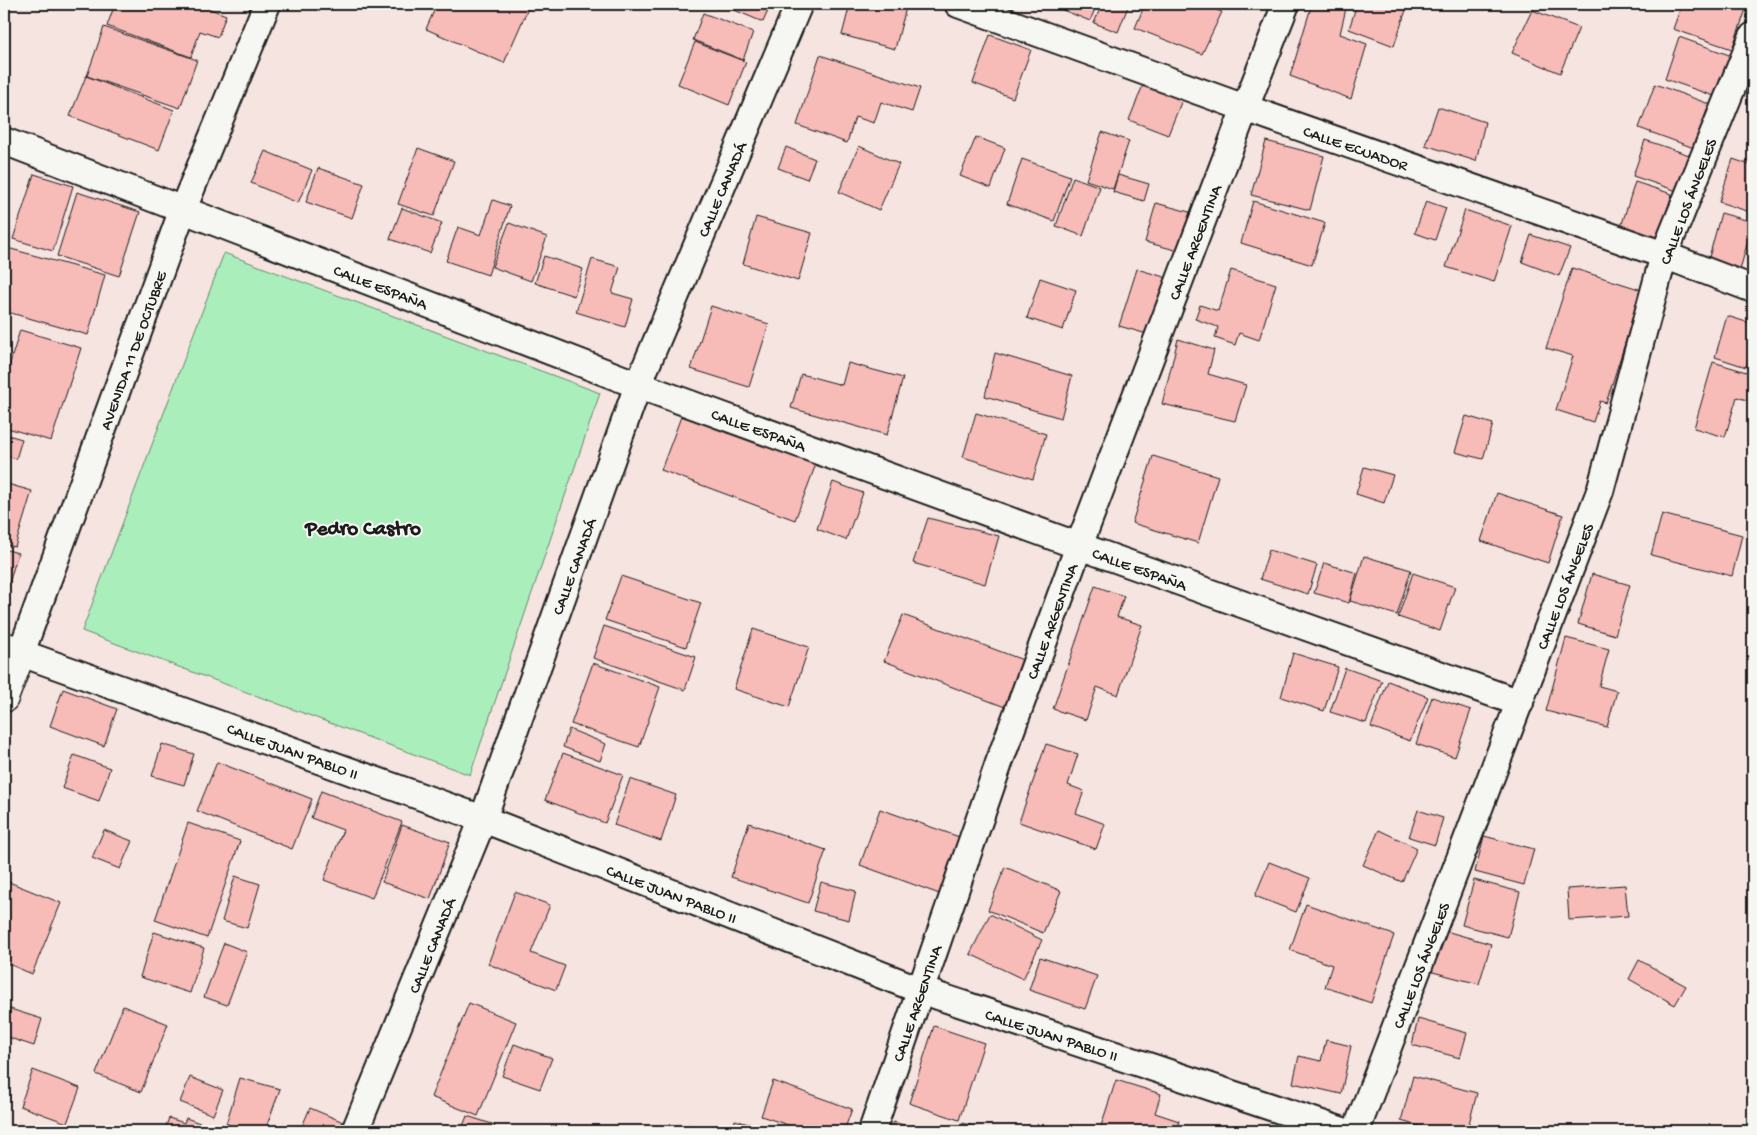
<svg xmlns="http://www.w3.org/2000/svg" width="1757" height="1135" font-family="'Gochi Hand',sans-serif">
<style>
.green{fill:#aaefbb;stroke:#63866c}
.building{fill:#f7bbb8;stroke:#1c1c1c}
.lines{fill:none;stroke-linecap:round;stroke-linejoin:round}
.street-casing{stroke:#1c1c1c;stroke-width:30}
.secondary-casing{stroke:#1c1c1c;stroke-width:31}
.street{stroke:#f6f6f2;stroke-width:26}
.secondary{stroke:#f6f6f2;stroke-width:28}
.labels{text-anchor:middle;stroke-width:4;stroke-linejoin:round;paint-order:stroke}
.street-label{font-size:16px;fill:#1c1c1c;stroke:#f6f6f2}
.district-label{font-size:21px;font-weight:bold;fill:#1c1c1c;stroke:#f6f6f2}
</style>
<rect width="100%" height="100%" fill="#f6e4e1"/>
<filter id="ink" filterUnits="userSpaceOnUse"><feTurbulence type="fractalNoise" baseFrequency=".02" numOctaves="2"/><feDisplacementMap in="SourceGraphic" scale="10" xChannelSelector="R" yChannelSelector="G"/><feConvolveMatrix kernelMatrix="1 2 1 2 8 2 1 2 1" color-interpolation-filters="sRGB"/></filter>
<g filter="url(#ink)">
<polygon class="green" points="224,253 600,393 470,775 82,631"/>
<g class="building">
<polygon points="115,4 197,4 226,15 218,37 200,31 191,57 107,26"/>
<polygon points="360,4 377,4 375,9"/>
<polygon points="437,4 530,4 504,63 426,29"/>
<polygon points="720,4 771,4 763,22"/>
<polygon points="850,4 907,4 895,49 842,35"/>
<polygon points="1048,4 1097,4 1090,21"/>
<polygon points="1102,4 1129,4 1118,32 1094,23"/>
<polygon points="1145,4 1199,4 1222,12 1202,54 1135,28"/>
<polygon points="1312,4 1347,4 1340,34 1367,44 1351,99 1290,76"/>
<polygon points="1357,4 1408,4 1394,46 1349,29"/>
<polygon points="1682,4 1729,4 1746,9 1732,49 1673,29"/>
<polygon points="1532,10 1579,28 1560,73 1512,53"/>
<polygon points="703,13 753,32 743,60 693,40"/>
<polygon points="104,27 197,60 180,108 87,76"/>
<polygon points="990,35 1031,50 1013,98 973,83"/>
<polygon points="1679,37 1732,56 1717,97 1665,79"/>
<polygon points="695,42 746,62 729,105 678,84"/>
<polygon points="820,55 920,88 912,112 881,102 874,123 855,117 847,143 797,125"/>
<polygon points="86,76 174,110 159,150 70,116"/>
<polygon points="1655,84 1709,104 1694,148 1639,128"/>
<polygon points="1143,85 1182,100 1168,135 1129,120"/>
<polygon points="1438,107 1485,122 1476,161 1425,145"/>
<polygon points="1102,132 1129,141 1113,189 1086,180"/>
<polygon points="976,137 1005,148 991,188 960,176"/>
<polygon points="1645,140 1692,156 1680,192 1633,176"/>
<polygon points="1266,141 1324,156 1310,210 1251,195"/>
<polygon points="859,146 899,164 879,210 839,192"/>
<polygon points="786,147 815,159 807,179 778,168"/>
<polygon points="418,148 454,161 434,216 398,204"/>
<polygon points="265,151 312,170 298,203 251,183"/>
<polygon points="1022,159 1070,176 1054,221 1007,204"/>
<polygon points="1733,159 1753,166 1753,213 1719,202"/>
<polygon points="318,168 364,184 352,218 306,202"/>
<polygon points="34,174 73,186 53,251 13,239"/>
<polygon points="1118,175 1149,184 1144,201 1113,192"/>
<polygon points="1073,177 1100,187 1083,236 1056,226"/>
<polygon points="1635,182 1672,194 1658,239 1621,227"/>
<polygon points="77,192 140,212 119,276 57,256"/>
<polygon points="493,200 510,206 488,275 446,261 458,227 481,235"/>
<polygon points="1253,201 1325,223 1312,265 1241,243"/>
<polygon points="1426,201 1446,208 1435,240 1415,233"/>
<polygon points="1156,203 1193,213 1183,252 1145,242"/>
<polygon points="402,208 442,223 430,253 390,239"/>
<polygon points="1465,210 1512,226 1494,282 1446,267"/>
<polygon points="1721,213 1753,222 1740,270 1708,261"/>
<polygon points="756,217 812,233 798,281 743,264"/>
<polygon points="509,223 547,237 531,281 492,267"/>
<polygon points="1531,235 1570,248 1559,276 1522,262"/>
<polygon points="4,247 105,275 88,335 4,311"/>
<polygon points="544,256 583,269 574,296 535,283"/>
<polygon points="592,259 620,267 612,293 633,299 625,327 576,312"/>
<polygon points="1572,268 1642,290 1606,403 1600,401 1593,422 1556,410 1573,356 1546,348"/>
<polygon points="1137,269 1171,279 1154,336 1119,326"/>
<polygon points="1231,270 1276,284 1259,340 1239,333 1235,345 1215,338 1218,327 1195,319 1200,305 1218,311"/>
<polygon points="1040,278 1076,290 1063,330 1027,318"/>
<polygon points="711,306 769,324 749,387 691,369"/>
<polygon points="1727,316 1753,324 1753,344 1746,367 1715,357"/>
<polygon points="20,330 81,348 51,441 4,427 4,383"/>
<polygon points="1178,339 1214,350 1208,374 1246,385 1235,421 1162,404"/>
<polygon points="995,353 1072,376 1061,418 985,396"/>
<polygon points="1713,362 1753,374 1753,402 1737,397 1725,437 1694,428"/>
<polygon points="848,363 903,378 887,435 791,408 801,374 842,385"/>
<polygon points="976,413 1046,434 1033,479 963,457"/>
<polygon points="682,414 816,464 795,520 661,470"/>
<polygon points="1466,416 1493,424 1483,459 1455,452"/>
<polygon points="4,434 22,439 16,459 4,455"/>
<polygon points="1153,456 1218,476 1198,543 1132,523"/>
<polygon points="1364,467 1393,475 1384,503 1356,494"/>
<polygon points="833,482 863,493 846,540 817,529"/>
<polygon points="4,483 32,491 15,547 4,544"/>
<polygon points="1497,493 1563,515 1548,563 1481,541"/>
<polygon points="1662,514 1742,535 1732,576 1651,555"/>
<polygon points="928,518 999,536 985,584 913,563"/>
<polygon points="4,549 18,553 4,600"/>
<polygon points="1269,550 1317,565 1308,594 1260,579"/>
<polygon points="1364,556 1411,570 1397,615 1350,601"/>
<polygon points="1324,563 1357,573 1349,603 1314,593"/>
<polygon points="1413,573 1455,587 1440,631 1398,617"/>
<polygon points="1592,574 1630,585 1615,635 1578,624"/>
<polygon points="621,576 701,603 686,647 605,620"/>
<polygon points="1095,586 1124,596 1117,617 1142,625 1118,695 1097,687 1086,720 1053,709"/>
<polygon points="903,615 1023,660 1005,707 884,661"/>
<polygon points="604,626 696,657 685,690 593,658"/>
<polygon points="753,629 809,647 789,707 734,689"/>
<polygon points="1566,638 1609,649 1599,686 1617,691 1607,727 1546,711"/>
<polygon points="1293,653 1338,667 1324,711 1281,697"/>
<polygon points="593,663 660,687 639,747 571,724"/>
<polygon points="1345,668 1382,681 1366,723 1330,712"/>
<polygon points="1388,681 1428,697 1410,741 1371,727"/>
<polygon points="63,689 117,709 104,746 50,726"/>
<polygon points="1432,697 1471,710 1455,757 1416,744"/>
<polygon points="569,729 606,744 600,761 563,747"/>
<polygon points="162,744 194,754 184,785 152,776"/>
<polygon points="1046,744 1078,754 1068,785 1084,791 1076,813 1105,824 1096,849 1019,822"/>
<polygon points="563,753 623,775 605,823 545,800"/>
<polygon points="74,755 110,768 99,801 62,788"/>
<polygon points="217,762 312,799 292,849 197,811"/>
<polygon points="630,779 676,795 661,841 614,825"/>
<polygon points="321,791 402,822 372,898 324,880 343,830 311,818"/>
<polygon points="880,809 965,839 945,896 860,865"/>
<polygon points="1418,810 1443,818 1435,845 1409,837"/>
<polygon points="188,823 240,841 207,938 155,920"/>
<polygon points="749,823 826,850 808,903 731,877"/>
<polygon points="402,825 450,842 430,899 382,882"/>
<polygon points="104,830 132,841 120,869 92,858"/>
<polygon points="1379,830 1417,848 1402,882 1363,865"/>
<polygon points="1484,836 1534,849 1524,885 1475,872"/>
<polygon points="1269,862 1310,878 1296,912 1255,896"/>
<polygon points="1005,867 1061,891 1043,933 988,910"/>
<polygon points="235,876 260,884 247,928 222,921"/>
<polygon points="4,880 61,903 32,974 4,962"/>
<polygon points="1474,880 1520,892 1508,937 1462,925"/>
<polygon points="821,882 856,891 849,920 813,911"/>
<polygon points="1625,885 1628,916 1569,920 1567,889"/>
<polygon points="515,892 550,905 531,953 565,966 556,990 488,964"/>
<polygon points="1306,904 1394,935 1371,1003 1325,987 1332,965 1290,950"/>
<polygon points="990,914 1042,940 1023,979 970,954"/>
<polygon points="1442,930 1491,944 1479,984 1429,971"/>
<polygon points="154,932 204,948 190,993 140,977"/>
<polygon points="224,943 247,952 227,1005 204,997"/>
<polygon points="1040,957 1097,976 1085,1009 1029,990"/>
<polygon points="1639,960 1686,986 1675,1005 1629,979"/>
<polygon points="469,1003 516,1022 478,1116 431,1097"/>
<polygon points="123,1006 168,1024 141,1092 96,1074"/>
<polygon points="4,1007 42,1019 34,1046 4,1036"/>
<polygon points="1418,1019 1467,1033 1460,1058 1412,1045"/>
<polygon points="934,1026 984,1043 959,1120 909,1103"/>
<polygon points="1326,1040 1351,1046 1341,1094 1293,1083 1299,1056 1321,1061"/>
<polygon points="514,1044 552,1058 540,1089 502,1076"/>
<polygon points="33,1070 80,1088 67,1123 20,1106"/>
<polygon points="1413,1076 1477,1093 1467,1131 1437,1131 1401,1121"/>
<polygon points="190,1077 223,1090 213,1115 180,1102"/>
<polygon points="240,1078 280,1089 265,1131 252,1131 226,1124"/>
<polygon points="1116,1080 1161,1094 1155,1113 1179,1121 1176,1131 1106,1131 1100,1129"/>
<polygon points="773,1081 852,1109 844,1131 806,1131 761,1116"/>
<polygon points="310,1108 348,1124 345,1131 300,1131"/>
<polygon points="467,1116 495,1125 493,1131 461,1131"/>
<polygon points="169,1118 184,1123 186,1118 219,1130 164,1131"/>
<polygon points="735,1120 765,1129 765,1131 732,1131"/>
<polygon points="894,1122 922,1131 890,1131"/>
<polygon points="963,1123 986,1131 960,1131"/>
<polygon points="688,1124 713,1131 685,1131"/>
</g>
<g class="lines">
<g class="street-casing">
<g id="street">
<polyline points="267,4 183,209 21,653 483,819 920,990 1343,1131"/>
<polyline points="958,4 1245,108 1664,255 1753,289"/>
<polyline points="4,141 638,385 1079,546 1520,703"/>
<polyline points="355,1131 483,819 638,385 799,4"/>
<polyline points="872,1131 1000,760 1079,546 1245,108 1286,4"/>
<polyline points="1356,1131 1600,491 1664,255 1753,36"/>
</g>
</g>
<g class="secondary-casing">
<polyline id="secondary" points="4,646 21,653 4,698"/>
</g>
<use href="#street" class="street"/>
<use href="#secondary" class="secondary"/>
</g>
</g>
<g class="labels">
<g class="street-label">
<text transform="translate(1356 147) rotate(19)" y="6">CALLE ECUADOR</text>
<text transform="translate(721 189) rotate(-67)" y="6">CALLE CANADÁ</text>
<text transform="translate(1687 201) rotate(-69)" y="6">CALLE LOS ÁNGELES</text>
<text transform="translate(1194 242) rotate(-69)" y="6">CALLE ARGENTINA</text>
<text transform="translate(381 286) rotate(21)" y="6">CALLE ESPAÑA</text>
<text transform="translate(132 350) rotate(-70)" y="6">AVENIDA 11 DE OCTUBRE</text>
<text transform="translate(759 429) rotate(20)" y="6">CALLE ESPAÑA</text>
<text transform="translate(573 566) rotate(-70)" y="6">CALLE CANADÁ</text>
<text transform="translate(1140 568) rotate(20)" y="6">CALLE ESPAÑA</text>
<text transform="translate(1564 586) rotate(-69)" y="6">CALLE LOS ÁNGELES</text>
<text transform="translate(1051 621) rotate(-70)" y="6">CALLE ARGENTINA</text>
<text transform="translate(293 750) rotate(20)" y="6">CALLE JUAN PABLO II</text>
<text transform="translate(672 893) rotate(21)" y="6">CALLE JUAN PABLO II</text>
<text transform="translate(431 945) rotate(-68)" y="6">CALLE CANADÁ</text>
<text transform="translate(1420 965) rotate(-69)" y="6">CALLE LOS ÁNGELES</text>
<text transform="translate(916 1003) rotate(-71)" y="6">CALLE ARGENTINA</text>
<text transform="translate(1052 1034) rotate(18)" y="6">CALLE JUAN PABLO II</text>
</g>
<g class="district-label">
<text x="363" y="534">Pedro Castro</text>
</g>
</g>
<rect width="1757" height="1135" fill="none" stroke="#f6f6f2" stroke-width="20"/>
<rect x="10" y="10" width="1737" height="1115" fill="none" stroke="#1c1c1c" stroke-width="2" filter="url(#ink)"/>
</svg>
